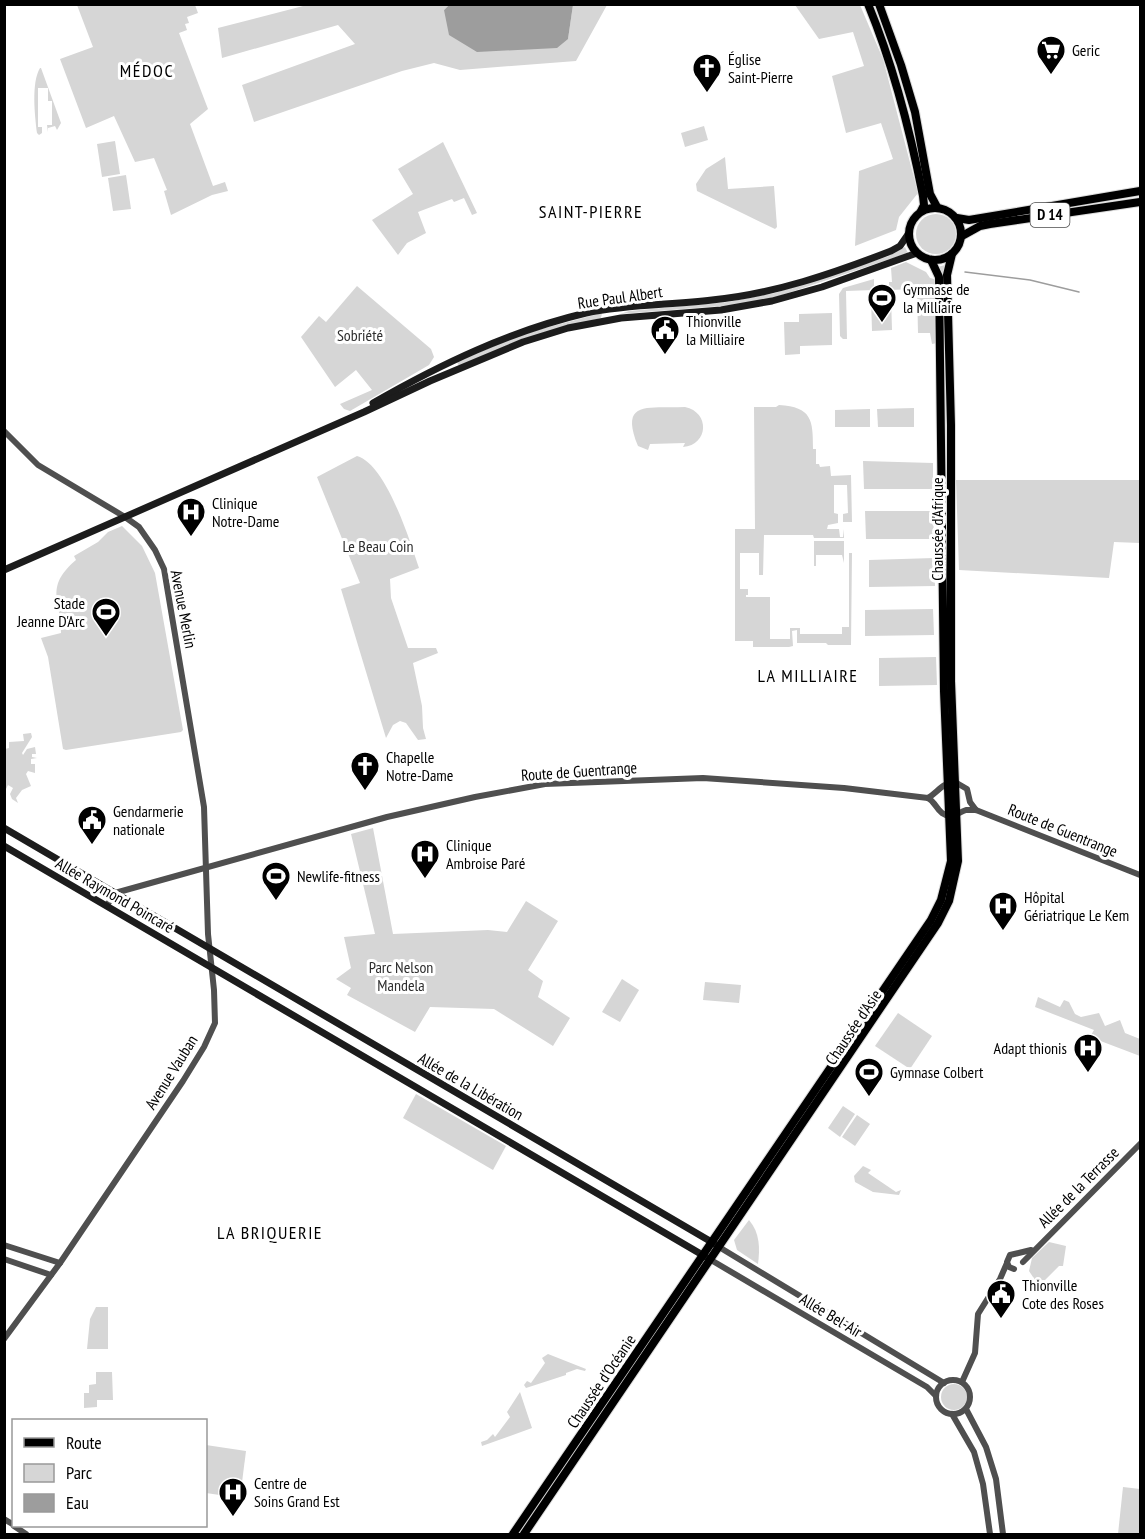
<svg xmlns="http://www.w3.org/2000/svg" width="1145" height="1539" font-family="'PT Sans Narrow',sans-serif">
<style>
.green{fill:#d6d6d6}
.water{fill:#9d9d9d}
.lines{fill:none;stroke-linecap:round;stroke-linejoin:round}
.stream{stroke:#9d9d9d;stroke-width:1.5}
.primary-casing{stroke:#dbdbdb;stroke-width:10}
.tertiary{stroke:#4f4f4f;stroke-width:6}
.secondary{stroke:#1c1c1c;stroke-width:7}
.primary{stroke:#000;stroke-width:8}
.labels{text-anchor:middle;stroke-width:6;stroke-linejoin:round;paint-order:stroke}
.shield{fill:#fff;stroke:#4c4c4c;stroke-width:1.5}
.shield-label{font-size:15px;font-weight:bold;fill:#000}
.poi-label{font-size:16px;fill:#000;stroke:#fff;text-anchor:start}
.street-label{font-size:16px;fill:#000;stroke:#fff}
.park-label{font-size:16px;fill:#2d2d2d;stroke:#fff}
.neighbourhood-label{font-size:18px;letter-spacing:1.5px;fill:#000;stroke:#fff}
</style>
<rect width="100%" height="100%" fill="#fff"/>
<g class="green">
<polygon points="77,5 195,5 198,13 187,17 189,23 185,24 187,30 179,33 208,109 190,124 213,186 225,182 228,191 212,195 171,215 164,191 167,190 154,158 135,162 114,116 86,128 60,59 93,47"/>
<polygon points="307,5 449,5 444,10 568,39 573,5 607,5 576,61 460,70 434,63 402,71 254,122 242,85 355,44 338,25 222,58 218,28"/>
<polygon points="795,5 860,5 883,59 918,193 899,217 896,230 855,246 859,171 893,159 881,123 846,133 832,76 864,66 853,32 819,39"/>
<path d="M40,68H41L61,123L57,130L55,126L48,128V132L47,125H52V101H48V88H38V127H42V133L39,135L37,133C35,116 31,83 40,68Z"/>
<polygon points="704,126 708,140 685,147 681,133"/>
<polygon points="115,141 120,174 102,177 97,144"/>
<polygon points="443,142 477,213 472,215 464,198 454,202 452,199 418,212 426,233 407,243 398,255 372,220 413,194 398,169"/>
<polygon points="725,157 728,189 774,186 777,227 775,229 697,191 696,184 706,169"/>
<polygon points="126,175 131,209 113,211 108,178"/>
<circle cx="936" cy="234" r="20"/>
<polygon points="905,247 908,253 776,297 734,305 620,314 629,311 728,302 775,293 889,256"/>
<polygon points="906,262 926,272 930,278 934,279 937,343 932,344 930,333 918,333 917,289 889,290 889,282 892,282 891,268"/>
<polygon points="945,265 947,352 949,685 946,641 945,348 942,278 938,267"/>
<polygon points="874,279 874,290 846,291 847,339 843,339 840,336 839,294 843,288"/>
<polygon points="357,286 431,349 434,357 429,365 350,411 344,409 340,404 372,390 356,370 335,387 301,337 319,316 326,322"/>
<polygon points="871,297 891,297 892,330 872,331"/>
<polygon points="602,313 601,318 520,340 459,366 457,362 522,334"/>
<polygon points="832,313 832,345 800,346 800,354 785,355 784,322 799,322 799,314"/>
<path d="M779,405C812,407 813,420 813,449H816V464H819L820,467L830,466L831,476L851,475L852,522H843V514L848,513L847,485H834V513L838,514V523L828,525L827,529H839L840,537H843L844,529V538H814L813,535H764L763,575H759V553H740V589H748V595H746V597H770V639H790V628H800V634H842V627H849V553H852L851,645H828L826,643H797V630L792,631L793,646L789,647H753V641H735V529H755L754,407H776Z"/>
<path d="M685,407C710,412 709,445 683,447L685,443L650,444L648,450L638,446C619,399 649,409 685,407Z"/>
<polygon points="914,408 914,427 878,427 877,409"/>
<polygon points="870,409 870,427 835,427 835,410"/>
<path d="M357,456C386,464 410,541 419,568L390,579L391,598L408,648H436L438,653L413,663L422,706L423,728L426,739L418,740L406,723L400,721L393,725L386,738L341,589L360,583L317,477Z"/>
<polygon points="863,461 933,463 933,489 864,489"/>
<polygon points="956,480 1140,480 1140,543 1114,542 1109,578 959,570"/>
<polygon points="865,511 933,511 934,539 866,539"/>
<path d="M122,526L142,546L155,573L183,730L181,732L66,750L63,749L48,657L41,638L61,633C62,602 43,588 76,560L74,556L98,542L108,532Z"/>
<polygon points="814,541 844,541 844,563 842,555 816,555 816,566 814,566"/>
<polygon points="934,558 935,586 869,587 869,560"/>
<polygon points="933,609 934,635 865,636 865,610"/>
<polygon points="936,657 937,685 879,686 879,658"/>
<polygon points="31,733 32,737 22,753 23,755 27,749 35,747 36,754 32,754 32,757 37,758 31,759 31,764 35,764 35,773 28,771 26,774 31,786 22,790 16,798 18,803 12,799 10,794 13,788 8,785 5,791 5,749 9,748 9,742 24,741 23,734"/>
<polygon points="373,828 393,934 488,930 507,932 526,901 558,921 528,970 543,981 538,997 570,1018 553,1046 494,1009 430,1007 415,1032 347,995 351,988 336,979 351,968 344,937 375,934 351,834"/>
<polygon points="622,979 639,990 620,1022 602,1012"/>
<polygon points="705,982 741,985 739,1003 703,1000"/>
<polygon points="1038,997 1060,1007 1064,1000 1069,1002 1075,1014 1081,1017 1099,1013 1105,1026 1120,1020 1125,1033 1140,1039 1140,1056 1090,1037 1094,1030 1035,1007"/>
<polygon points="898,1013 932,1036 910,1069 875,1046"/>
<polygon points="416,1094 506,1146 493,1170 403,1118"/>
<polygon points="843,1106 855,1114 840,1137 828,1128"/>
<polygon points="857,1115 870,1124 855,1146 842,1137"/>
<polygon points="863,1166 871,1170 868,1173 896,1192 901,1190 899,1195 873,1192 855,1182 854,1176"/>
<path d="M749,1220C760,1233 760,1248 758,1264L737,1250L734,1240Z"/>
<polygon points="1049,1242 1066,1246 1063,1266 1059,1266 1043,1282 1037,1283 1029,1271 1032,1258"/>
<polygon points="96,1307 108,1307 108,1349 87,1349 90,1319"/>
<polygon points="548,1354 586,1369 585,1371 577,1369 566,1373 566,1375 526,1388 524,1385 527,1381 531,1383 545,1363 542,1358"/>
<polygon points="96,1372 112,1372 113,1400 97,1400 97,1407 84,1408 84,1393 89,1393 89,1385 96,1384"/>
<circle cx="954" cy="1397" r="13"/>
<polygon points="520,1392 532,1428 482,1446 481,1442 487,1440 493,1434 495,1437 510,1417 507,1412"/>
<polygon points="206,1445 246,1451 240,1498 206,1493"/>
<polygon points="1123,1487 1140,1489 1140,1534 1118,1534"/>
</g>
<polygon class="water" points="449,5 449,4 573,5 568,39 557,48 477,52 449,35 444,10"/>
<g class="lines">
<polyline class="stream" points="965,272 1030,280 1079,292"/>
<g class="primary-casing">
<g id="primary">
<path d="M868,4C894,67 910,130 923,196L924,205L921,211"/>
<polyline points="879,4 901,65 915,112 930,194 937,207"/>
<circle cx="935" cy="234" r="26"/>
<polyline points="957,218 969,220 1140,191"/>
<polyline points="962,236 980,226 990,224 1140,202"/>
<polyline points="513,1534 931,920 941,900 951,861 944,691 939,277 931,260"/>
<polyline points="524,1534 938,923 949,901 958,861 951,681 951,425 947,275 952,254"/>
</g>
</g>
<g class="tertiary">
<polyline points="4,431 38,465 125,517 139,527 155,550 164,569 204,807 208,934 214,990 215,1023 204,1047 183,1081 60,1263 4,1339"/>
<path d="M928,798C935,802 936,808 942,813C952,820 957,813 966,810C968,810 974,810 976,810L1140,875"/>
<path d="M928,798C938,792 942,783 955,782L967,789L970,802L976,810"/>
<polyline points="107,905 115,893 387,817 475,797 545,784 703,778 844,788 928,798"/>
<polyline points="4,1245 60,1263"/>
<polyline points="719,1247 944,1383"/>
<polyline points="4,1259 51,1275"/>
<polyline points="711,1260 927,1387 936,1396"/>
<polyline points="1023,1262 1140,1144"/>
<polyline points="1014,1269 1009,1267 1007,1262 1010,1255 1031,1250"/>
<circle cx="953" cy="1397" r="17"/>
<polyline points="962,1382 975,1353 978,1314 1000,1279 1007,1263"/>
<polyline points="966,1409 986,1447 996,1479 1003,1534"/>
<polyline points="952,1414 974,1452 983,1484 990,1534"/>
<polyline points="4,1519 14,1525"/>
<polyline points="14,1526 26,1534"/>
</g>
<g class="secondary">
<path d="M373,403C441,364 510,331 586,313C628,304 670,305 712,300C774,294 834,273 891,251L900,246L909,233"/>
<polyline points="4,570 364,412 430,381 523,342 568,328 621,318 721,310 772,301 822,287 917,253"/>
<polyline points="4,828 715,1244"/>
<polyline points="4,846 706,1257"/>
</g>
<use href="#primary" class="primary"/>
</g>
<defs>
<g id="supermarket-pin" transform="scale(1.5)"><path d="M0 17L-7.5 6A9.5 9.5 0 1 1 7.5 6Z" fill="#000" stroke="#fff"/><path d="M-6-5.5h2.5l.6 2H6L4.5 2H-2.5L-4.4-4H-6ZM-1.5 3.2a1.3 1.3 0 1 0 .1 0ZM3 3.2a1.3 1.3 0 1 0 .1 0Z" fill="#fff"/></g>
<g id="church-pin" transform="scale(1.5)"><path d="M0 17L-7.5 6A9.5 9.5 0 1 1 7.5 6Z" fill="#000" stroke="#fff"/><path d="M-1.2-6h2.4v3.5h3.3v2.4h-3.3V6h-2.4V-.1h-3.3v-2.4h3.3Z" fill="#fff"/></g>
<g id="stadium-pin" transform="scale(1.5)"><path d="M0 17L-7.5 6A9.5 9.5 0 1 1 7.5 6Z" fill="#000" stroke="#fff"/><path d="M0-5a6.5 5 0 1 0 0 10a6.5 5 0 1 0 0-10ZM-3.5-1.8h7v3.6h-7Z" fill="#fff"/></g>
<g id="civic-pin" transform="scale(1.5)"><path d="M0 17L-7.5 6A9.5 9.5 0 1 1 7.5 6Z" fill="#000" stroke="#fff"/><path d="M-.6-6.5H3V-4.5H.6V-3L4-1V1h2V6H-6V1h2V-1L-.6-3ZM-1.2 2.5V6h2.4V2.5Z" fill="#fff"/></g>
<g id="hospital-pin" transform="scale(1.5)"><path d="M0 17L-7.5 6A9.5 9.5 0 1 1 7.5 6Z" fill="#000" stroke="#fff"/><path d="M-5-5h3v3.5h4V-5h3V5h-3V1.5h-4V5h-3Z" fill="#fff"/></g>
</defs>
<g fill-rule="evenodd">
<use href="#supermarket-pin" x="1051" y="50"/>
<use href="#church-pin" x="707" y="68"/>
<use href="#stadium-pin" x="882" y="298"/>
<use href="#civic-pin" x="665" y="330"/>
<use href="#hospital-pin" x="191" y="512"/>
<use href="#stadium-pin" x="106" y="612"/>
<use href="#church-pin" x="365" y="766"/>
<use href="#civic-pin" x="92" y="820"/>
<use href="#hospital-pin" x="425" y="854"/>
<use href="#stadium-pin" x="276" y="876"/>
<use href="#hospital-pin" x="1003" y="906"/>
<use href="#hospital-pin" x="1088" y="1048"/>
<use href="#stadium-pin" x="869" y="1072"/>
<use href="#civic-pin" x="1001" y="1294"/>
<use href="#hospital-pin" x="233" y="1492"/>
</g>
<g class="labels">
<rect class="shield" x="1030.5" y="203" width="39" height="24" rx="4.5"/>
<g class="shield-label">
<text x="1050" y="220">D 14</text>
</g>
<g class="poi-label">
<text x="1072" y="56">Geric</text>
<text x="728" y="65">Église<tspan x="728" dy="18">Saint-Pierre</tspan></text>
<text x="903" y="295">Gymnase de<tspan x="903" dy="18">la Milliaire</tspan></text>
<text x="686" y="327">Thionville<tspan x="686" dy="18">la Milliaire</tspan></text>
<text x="212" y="509">Clinique<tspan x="212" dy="18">Notre-Dame</tspan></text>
<text x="85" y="609" text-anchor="end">Stade<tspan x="85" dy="18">Jeanne D'Arc</tspan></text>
<text x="386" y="763">Chapelle<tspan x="386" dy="18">Notre-Dame</tspan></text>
<text x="113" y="817">Gendarmerie<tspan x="113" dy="18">nationale</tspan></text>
<text x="446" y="851">Clinique<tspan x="446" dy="18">Ambroise Paré</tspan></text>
<text x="297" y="882">Newlife-fitness</text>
<text x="1024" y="903">Hôpital<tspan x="1024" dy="18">Gériatrique Le Kem</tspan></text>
<text x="1067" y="1054" text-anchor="end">Adapt thionis</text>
<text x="890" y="1078">Gymnase Colbert</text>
<text x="1022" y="1291">Thionville<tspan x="1022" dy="18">Cote des Roses</tspan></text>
<text x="254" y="1489">Centre de<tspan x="254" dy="18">Soins Grand Est</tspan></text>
</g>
<g class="street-label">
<text transform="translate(620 297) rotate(-8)" y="6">Rue Paul Albert</text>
<text transform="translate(937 529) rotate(-90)" y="6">Chaussée d'Afrique</text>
<text transform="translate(184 609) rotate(79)" y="6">Avenue Merlin</text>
<text transform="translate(579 771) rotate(-4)" y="6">Route de Guentrange</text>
<text transform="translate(1063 830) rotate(22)" y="6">Route de Guentrange</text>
<text transform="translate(115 895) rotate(30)" y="6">Allée Raymond Poincaré</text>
<text transform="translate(853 1027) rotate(-56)" y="6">Chaussée d'Asie</text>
<text transform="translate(171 1072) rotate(-58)" y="6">Avenue Vauban</text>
<text transform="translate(471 1086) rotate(30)" y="6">Allée de la Libération</text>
<text transform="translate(1078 1187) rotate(-45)" y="6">Allée de la Terrasse</text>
<text transform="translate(831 1315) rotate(31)" y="6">Allée Bel-Air</text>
<text transform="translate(601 1381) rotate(-56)" y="6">Chaussée d'Océanie</text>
</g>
<g class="park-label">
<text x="360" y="341">Sobriété</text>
<text x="378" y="552">Le Beau Coin</text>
<text x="401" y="973">Parc Nelson<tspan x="401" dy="18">Mandela</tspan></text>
</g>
<g class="neighbourhood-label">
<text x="147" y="77">MÉDOC</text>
<text x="591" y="218">SAINT-PIERRE</text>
<text x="808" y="682">LA MILLIAIRE</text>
<text x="270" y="1239">LA BRIQUERIE</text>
</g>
</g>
<rect width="1145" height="1539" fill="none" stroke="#000000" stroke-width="12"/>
<rect x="12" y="1419" width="195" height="108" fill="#ffffff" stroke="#999999" stroke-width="1.5"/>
<rect x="24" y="1438" width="30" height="9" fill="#000000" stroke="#999999" stroke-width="1.5"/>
<text x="66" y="1449" font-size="18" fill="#000000">Route</text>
<rect x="24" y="1464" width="30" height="18" fill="#d6d6d6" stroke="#999999" stroke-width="1.5"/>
<text x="66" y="1479" font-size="18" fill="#000000">Parc</text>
<rect x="24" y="1494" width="30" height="18" fill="#9d9d9d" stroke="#999999" stroke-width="1.5"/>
<text x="66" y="1509" font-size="18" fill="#000000">Eau</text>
</svg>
